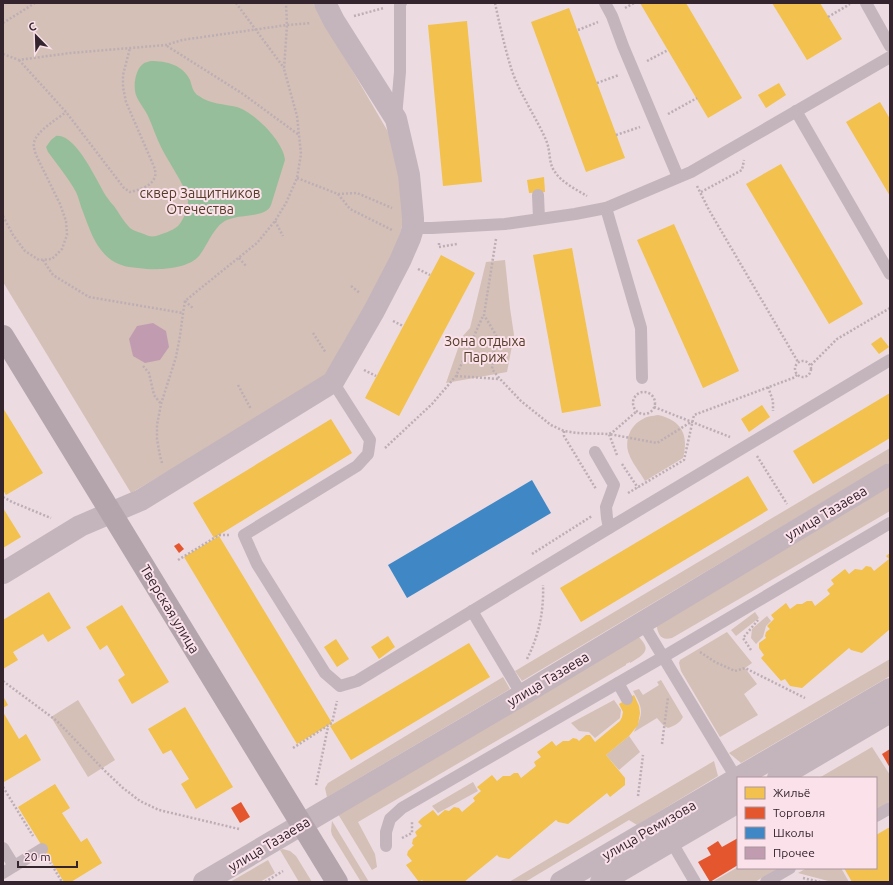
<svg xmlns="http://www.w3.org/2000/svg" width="893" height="885" font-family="Ubuntu,sans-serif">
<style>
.green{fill:#d4c0b7}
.water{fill:#97be9a}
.homes{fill:#f2c14e}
.shops{fill:#e4572e}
.schools{fill:#3f88c5}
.building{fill:#c19cb1}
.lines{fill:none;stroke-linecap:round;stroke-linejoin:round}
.path{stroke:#bcaeb4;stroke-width:2.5;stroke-dasharray:2 2;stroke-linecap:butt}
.lane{stroke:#c4b5bc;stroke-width:12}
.street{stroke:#c4b5bc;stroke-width:22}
.secondary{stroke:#b4a5ac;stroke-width:22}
.labels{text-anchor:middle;stroke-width:4;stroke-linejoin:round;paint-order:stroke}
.park-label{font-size:14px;fill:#543c27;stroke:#fae1ea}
.street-label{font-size:14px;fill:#34242d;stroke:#fae1ea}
</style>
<rect width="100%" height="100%" fill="#ecdbe1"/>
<g class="green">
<polygon points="3,3 313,3 387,130 395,148 403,206 402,226 397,247 369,305 324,376 304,391 131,493 3,282"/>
<polygon points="505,260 510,308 514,335 507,372 446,383 462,337 470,328 486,262"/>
<path d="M658,415C682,420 689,436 683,458L645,481C640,472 632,463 629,454C624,441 630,425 643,419C647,416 653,416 658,415Z"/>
<polygon points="890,448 890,462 522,681 515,671"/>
<path d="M890,485V511L672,638C660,641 658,634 656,623Z"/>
<polygon points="755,612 759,618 736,636 731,630"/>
<polygon points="767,616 771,621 766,626 763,637 756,644 751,638 752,629"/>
<polygon points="727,632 752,663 745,668 757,684 744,694 758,715 720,737 681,671 679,663 680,660"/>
<path d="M637,635C652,650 646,653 630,663V662L626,664V665L358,822L375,854L377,867L372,870L338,814Z"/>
<polygon points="890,659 890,676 741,763 729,753"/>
<polygon points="503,677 510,689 327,797 325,788 328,783"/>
<path d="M661,680L683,717C680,723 674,726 668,728L663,725L657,718L634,732C643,714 644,710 633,691L639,689L643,695L659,685L657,682Z"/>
<polygon points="78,700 115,760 88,777 51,717"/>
<polygon points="614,700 621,710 620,718 595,738 589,732 579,731 571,723"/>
<polygon points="629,736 640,752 619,770 606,755"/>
<polygon points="872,747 890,775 890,801 876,810 876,778 819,778"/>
<polygon points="714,761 718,776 637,825 629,820 525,882 509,882"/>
<polygon points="473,782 478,791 438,813 432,806"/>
<polygon points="332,821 369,882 361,882 332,835 331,831"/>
<polygon points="283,849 290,851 296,856 312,882 299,882 280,850"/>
<polygon points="268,860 275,873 260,882 230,882"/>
<polygon points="738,867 738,868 778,868 755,882 712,882"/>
<polygon points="807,868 841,868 849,882 832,882 798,873"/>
</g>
<path class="water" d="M151,61C167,61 183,65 190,80C192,86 193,93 199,96C210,104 224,104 237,107C254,112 284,142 285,160L271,205C266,218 241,214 230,219C225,220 220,224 217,228C210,236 206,247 199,256C189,268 162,270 147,269C141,268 135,268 129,267C100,262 92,236 83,212C80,205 79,198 76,192C69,179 56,163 48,152L46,147L51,140L56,136C76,133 97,182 106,196C109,200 111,203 114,206C119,213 124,222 130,228C134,231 139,232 144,234C148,236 151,237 156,236C162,234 172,231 178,226C183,221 188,209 188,201C188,189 167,160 161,147C156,137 153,127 148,116C145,109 139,103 136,95C133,86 135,70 143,64C145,62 148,62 151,61Z"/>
<g class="homes">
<polygon points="640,3 686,3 742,98 708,118"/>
<polygon points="772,3 820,3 842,39 807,60"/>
<polygon points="569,8 625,158 586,172 531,22"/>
<polygon points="467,21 482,182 443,186 428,25"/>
<polygon points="779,83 786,95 766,108 758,95"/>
<polygon points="880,102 890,119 890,196 846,122"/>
<polygon points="781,164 863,304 829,324 746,184"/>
<polygon points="544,177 545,192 529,193 527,180"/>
<polygon points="674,224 739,371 703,388 637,240"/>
<polygon points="572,248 601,406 562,413 533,255"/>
<polygon points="441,255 475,273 399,416 365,398"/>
<polygon points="881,337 889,347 879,354 871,344"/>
<polygon points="890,393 890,438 813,484 793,451"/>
<polygon points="762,405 770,417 749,432 741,419"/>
<polygon points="3,408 43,473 6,495 3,490"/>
<polygon points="331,419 352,453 214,538 193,503"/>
<polygon points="748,476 768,510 581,622 560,588"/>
<polygon points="3,508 21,537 3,548"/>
<polygon points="219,536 332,723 297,744 184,557"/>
<polygon points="890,553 890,629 862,653 851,650 849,648 802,688 790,686 785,679 781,681 761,658 764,655 759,648 759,643 766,638 765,636 766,632 770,629 767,626 774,619 771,615 786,603 790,609 797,604 802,604 807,601 812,601 815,606 830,594 827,590 834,584 831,580 845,569 849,574 855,569 862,570 866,566 871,567 874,571 889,559 886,556"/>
<polygon points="49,592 71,628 48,642 43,634 13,652 18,660 3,669 3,620"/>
<polygon points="122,605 169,682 132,704 118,680 125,675 107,645 100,650 86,627"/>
<polygon points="388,636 395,647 379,659 371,647"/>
<polygon points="336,639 349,659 337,667 324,647"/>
<polygon points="469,643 490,677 351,760 330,726"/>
<polygon points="634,695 639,706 640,713 638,725 629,736 606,755 625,778 625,785 610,797 607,793 568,824 558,822 556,820 509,859 499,857 497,855 464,882 424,882 422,880 419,882 406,865 412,861 407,855 408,851 414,845 412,844 413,839 417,836 415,832 422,826 418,822 422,818 433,810 438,816 445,810 449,811 454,807 459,808 462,812 475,801 473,798 481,791 477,787 492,775 497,781 503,776 510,776 514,773 518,773 521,778 536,766 534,762 541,757 537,752 552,741 556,746 563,741 569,741 573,738 577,739 579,741 586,735 590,735 595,742 620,721 622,717 623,712 619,704"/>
<polygon points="3,696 8,705 3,708"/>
<polygon points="185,707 233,787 196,809 181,784 189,779 171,750 163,754 148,729"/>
<polygon points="3,712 19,739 26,734 41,760 4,782 3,780"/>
<polygon points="55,784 70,808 62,813 81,842 87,838 102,863 71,882 64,882 18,807"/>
<polygon points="890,827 890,882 852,882 844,868 876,868 876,835"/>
</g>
<g class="shops">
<polygon points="179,543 184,549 179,553 174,546"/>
<polygon points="890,749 890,768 882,754"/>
<polygon points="241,802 250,817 240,823 231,808"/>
<polygon points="738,838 738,865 710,882 698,862 711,855 707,848 718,841 722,847"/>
</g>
<polygon class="schools" points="532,480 551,513 407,598 388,565"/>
<polygon class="building" points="153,323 166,331 169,347 160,360 145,363 133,356 129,339 137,326"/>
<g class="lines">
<g class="path">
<polyline points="236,3 284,68"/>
<path d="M495,3C500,26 505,49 512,71C521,96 536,117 546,140C551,151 548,163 555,172C561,182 577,190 587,196"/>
<polyline points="889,3 890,4"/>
<polyline points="625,8 634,3"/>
<polyline points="354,16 384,8"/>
<polyline points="828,17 850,4"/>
<polyline points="3,23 35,3"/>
<polyline points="578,30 598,22"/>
<polyline points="167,46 243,94 299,135"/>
<polyline points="3,54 19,60 70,53 166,45 182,40 287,25 311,23"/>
<path d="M19,60L66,112L124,188L130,192C139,190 153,186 155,176C156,174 155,171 155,169L126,102L123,87V75L130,48"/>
<polyline points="647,61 668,50"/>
<polyline points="597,83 619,75"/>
<polyline points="668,114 697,98"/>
<polyline points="616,135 640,127"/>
<polyline points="297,178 338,194 357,193 392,208"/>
<polyline points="697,186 709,210 798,362"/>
<polyline points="701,192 742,170 744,160"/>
<polyline points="338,194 350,209 392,230"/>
<path d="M3,216L13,235L25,251L39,260L52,259L62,249L67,235L66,221L60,204L36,155C35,151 33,147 34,143C36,131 56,120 66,112"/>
<polyline points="275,221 283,236"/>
<polyline points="496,239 484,315 496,335 492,369 500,379 521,401 551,425 564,431 577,433 609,434 614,431 637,411"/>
<polyline points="439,243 439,247 457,244"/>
<polyline points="239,258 246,266"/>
<polyline points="43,260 53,275 89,297 183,313"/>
<polyline points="418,269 430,275"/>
<polyline points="351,286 360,293"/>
<polyline points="185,301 194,309"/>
<polyline points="393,321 403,326"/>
<polyline points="313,333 326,353"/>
<circle cx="803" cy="369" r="8"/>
<polyline points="811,365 837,339 890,308"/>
<polyline points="143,366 149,373 154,395 161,404"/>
<polyline points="364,370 376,376"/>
<polyline points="456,376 499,379"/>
<polyline points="238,385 251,409"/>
<polyline points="768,387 773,401 773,411"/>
<circle cx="644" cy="403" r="11"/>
<polyline points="654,407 730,437"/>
<polyline points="564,431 564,436 596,489"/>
<polyline points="385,448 432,404 456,376 483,316"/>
<polyline points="617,455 609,434 657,443 691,422"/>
<polyline points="757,456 787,504"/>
<polyline points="162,463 160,456 157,439 157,425 161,404 176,357 180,336 183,313 185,301 196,292 257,243 275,221 286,203 297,178 301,154 297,116 284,69 287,25 286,3"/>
<polyline points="622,464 638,488"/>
<polyline points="628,493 684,460 694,415 793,378 797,375"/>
<polyline points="3,497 12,502 51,518"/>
<polyline points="532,554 592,516"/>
<polyline points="178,560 219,535 230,535"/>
<polyline points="751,650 743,638 758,620"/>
<polyline points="700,652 715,662 735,671 745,668 805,698"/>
<path d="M527,659C539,635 544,611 543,585"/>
<polyline points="3,681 57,721 104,770 123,788 140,801 159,810 239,829"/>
<polyline points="662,744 668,697"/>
<polyline points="293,748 332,723 337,701"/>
<polyline points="316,785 328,727"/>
<polyline points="3,787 33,836"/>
<polyline points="638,796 643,755"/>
<polyline points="402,838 412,833 412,821"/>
<polyline points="50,862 62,882"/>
<polyline points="803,878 820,882"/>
<polyline points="265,882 283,871"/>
</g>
<g class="lane">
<polyline points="605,3 612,16 623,46 678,177"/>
<polyline points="866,3 890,46"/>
<polyline points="796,111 890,274"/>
<polyline points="396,117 400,72 400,4 401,3"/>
<polyline points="538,195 539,219"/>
<polyline points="606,208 641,328 642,378"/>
<polyline points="413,228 432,228 505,224 575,214 606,208 691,172 890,57"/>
<polyline points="333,382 370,440 368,454 357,466 244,535 257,564 325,673 340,686 357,681 609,528 890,360"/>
<polyline points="595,452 614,485 606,507 607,518 609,528"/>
<polyline points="472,611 522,695"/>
<polyline points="642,622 738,781"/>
<polyline points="618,683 627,699"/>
<polyline points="876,816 890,808"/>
<polyline points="671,841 695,882"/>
<polyline points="386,846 386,832 390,819 402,808 663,657 890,523"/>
<polyline points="3,848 14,866"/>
<polyline points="3,873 42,849"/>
<polyline points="766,882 790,868"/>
</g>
<g class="street">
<polyline points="3,573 80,526 141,500 333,382 374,311 400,261 410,238 413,228 413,218 409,175 396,119 334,21 325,3"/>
<polyline points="738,778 890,689"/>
<polyline points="778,778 890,712"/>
<polyline points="204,882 522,695 890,474"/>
<polyline points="561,882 738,778"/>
<polyline points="601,882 738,802"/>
</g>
<polyline class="secondary" points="3,336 337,882"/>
</g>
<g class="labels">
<g class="park-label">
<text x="200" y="198">сквер Защитников<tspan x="200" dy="16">Отечества</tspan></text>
<text x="485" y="346">Зона отдыха<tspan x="485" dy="16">Париж</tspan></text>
</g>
<g class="street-label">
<text transform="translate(826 513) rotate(-31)" y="5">улица Тазаева</text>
<text transform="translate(170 609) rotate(59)" y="5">Тверская улица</text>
<text transform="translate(548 679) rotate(-31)" y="5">улица Тазаева</text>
<text transform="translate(649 830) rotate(-30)" y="5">улица Ремизова</text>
<text transform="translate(269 844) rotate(-31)" y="5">улица Тазаева</text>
</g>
</g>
<rect width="893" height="885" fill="none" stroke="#34242d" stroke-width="8"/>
<rect x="737" y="777" width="140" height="92" fill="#fae1ea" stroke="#ab959e"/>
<rect x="745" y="787" width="20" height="12" fill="#f2c14e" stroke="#ab959e"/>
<text x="773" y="797" font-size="12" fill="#34242d">Жильё</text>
<rect x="745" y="807" width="20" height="12" fill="#e4572e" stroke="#ab959e"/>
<text x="773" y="817" font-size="12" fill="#34242d">Торговля</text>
<rect x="745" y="827" width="20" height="12" fill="#3f88c5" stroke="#ab959e"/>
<text x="773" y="837" font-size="12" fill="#34242d">Школы</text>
<rect x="745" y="847" width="20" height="12" fill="#c19cb1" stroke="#ab959e"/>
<text x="773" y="857" font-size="12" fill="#34242d">Прочее</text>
<g transform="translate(36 36) rotate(337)" stroke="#fae1ea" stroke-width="3" paint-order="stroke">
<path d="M0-3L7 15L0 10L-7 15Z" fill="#34242d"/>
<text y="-6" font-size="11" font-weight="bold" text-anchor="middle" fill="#34242d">С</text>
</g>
<path d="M18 861v6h59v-6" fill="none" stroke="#34242d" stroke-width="2"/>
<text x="24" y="861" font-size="12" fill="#34242d" stroke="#fae1ea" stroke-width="3" paint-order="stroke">20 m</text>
</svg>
